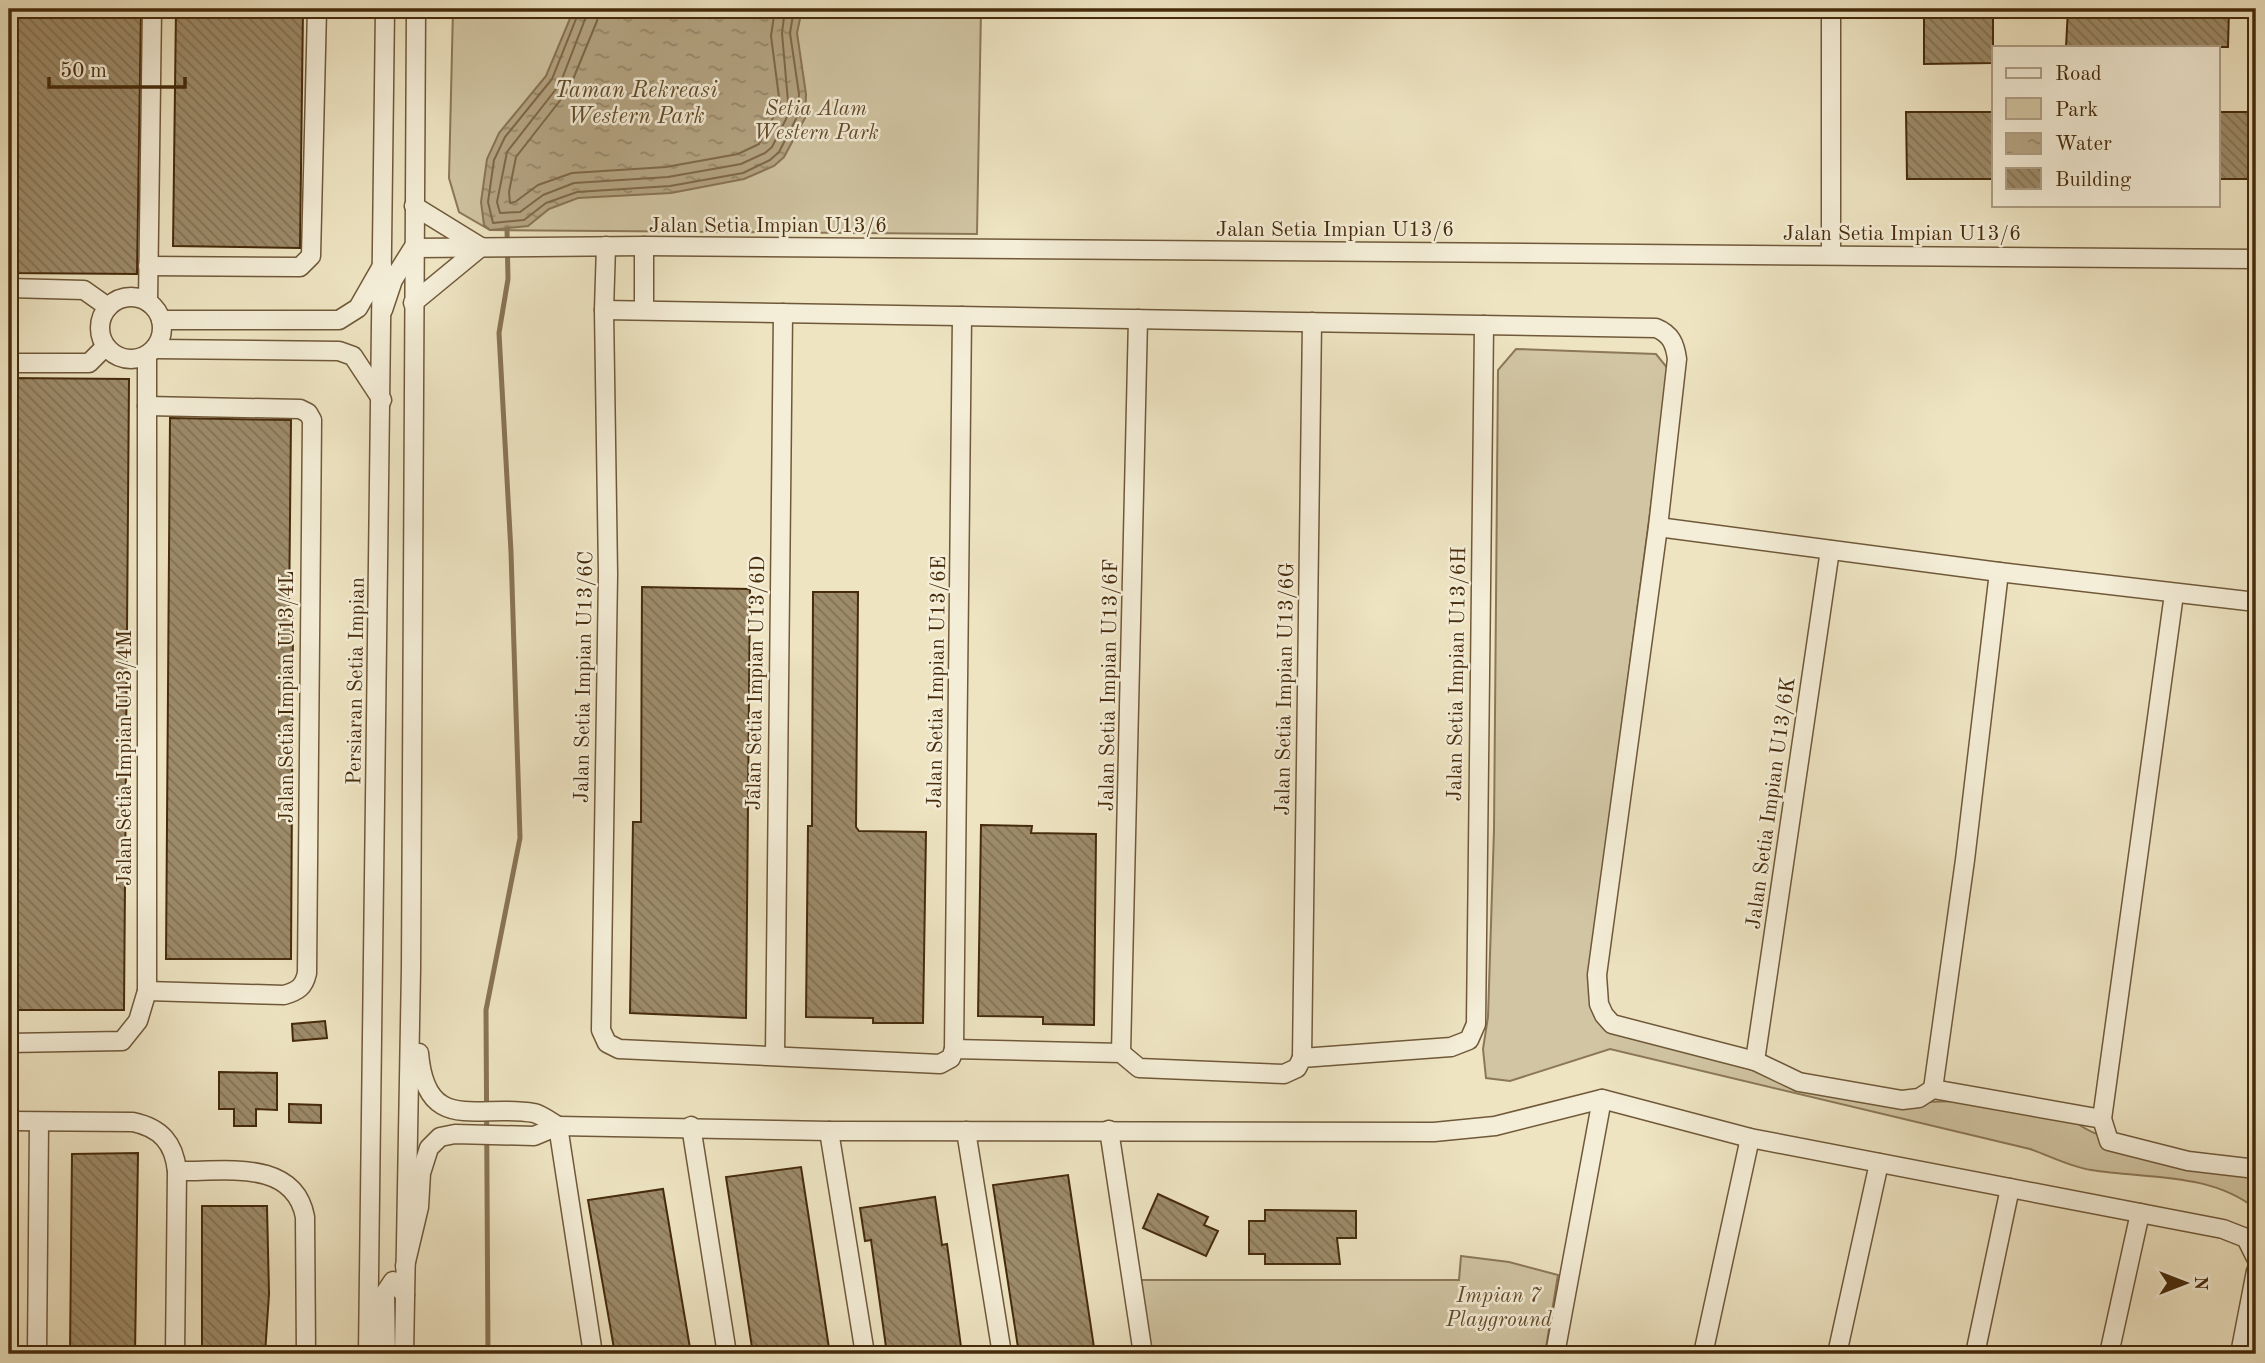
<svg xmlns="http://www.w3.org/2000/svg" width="2265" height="1363" font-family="'Old Standard TT',serif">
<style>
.green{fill:#d1c5a3;stroke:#8c7857;stroke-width:2}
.water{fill:url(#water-ripples);stroke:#897454;stroke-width:2}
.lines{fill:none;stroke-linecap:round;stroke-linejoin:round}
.shore{stroke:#7e6848;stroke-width:2}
.stream{stroke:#897454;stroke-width:5}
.building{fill:url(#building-back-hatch);stroke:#462b0b;stroke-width:2}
.minor-casing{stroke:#705939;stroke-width:21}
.minor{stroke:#f4edd7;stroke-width:18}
.labels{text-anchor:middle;stroke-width:5;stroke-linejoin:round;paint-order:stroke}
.park-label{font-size:21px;font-style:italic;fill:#624a29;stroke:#f4edd7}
.street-label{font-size:21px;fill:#462b0b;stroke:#f4edd7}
.water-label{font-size:23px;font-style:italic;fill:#624a29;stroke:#f4edd7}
</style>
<defs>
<pattern id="water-ripples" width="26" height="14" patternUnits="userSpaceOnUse" patternTransform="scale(1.75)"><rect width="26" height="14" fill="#b5a584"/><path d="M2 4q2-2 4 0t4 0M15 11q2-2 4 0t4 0" fill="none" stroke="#95876a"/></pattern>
<pattern id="building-back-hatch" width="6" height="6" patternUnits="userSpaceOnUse" patternTransform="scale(1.75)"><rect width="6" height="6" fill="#9d8b6a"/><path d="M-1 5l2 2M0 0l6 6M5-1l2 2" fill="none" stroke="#827255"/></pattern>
</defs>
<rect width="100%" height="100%" fill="#eee4c2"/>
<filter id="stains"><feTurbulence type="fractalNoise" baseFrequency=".00286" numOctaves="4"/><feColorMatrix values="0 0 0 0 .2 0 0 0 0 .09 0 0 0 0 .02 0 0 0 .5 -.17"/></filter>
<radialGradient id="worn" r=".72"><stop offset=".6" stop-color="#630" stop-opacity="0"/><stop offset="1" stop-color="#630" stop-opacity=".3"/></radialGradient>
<g class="green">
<polygon points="453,9 981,9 977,234 490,230 459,212 449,178"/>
<path d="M1516,349L1656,354L1669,370L1588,979L1605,1013L1784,1069L1923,1102L1961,1101L2077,1123C2109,1149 2212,1158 2256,1166V1209C2210,1172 2147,1179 2091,1170C2071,1167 2050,1156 2030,1149L1610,1049L1510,1081L1486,1078L1483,1049L1488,1017L1494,830L1498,370Z"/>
<polygon points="1461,1256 1509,1262 1558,1275 1545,1354 1151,1354 1141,1280 1459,1280"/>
</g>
<polygon class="water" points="574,9 802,9 797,33 806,94 805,118 784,157 774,166 744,179 671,193 578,198 549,209 528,226 490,230 484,225 481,202 487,159 499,133 546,76"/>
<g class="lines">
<g class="shore">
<polyline points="580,9 552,79 505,137 494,160 488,202 493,223 524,220 546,203 577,192 670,186 743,173 770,160 779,152 798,115 799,94 790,33 794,9"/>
<polyline points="589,9 560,84 507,152 497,202 500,213 520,212 543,195 574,183 668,177 741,164 765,153 772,147 789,113 782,33 785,9"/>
<polyline points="599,9 597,21 569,89 516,157 509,192 510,203 515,202 538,185 572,173 666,167 738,154 759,144 780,105 771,36 775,9"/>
</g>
<polyline class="stream" points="488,1354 486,1010 520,838 511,552 499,333 508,279 507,229"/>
</g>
<g class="building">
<polygon points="9,9 141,9 137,274 9,273"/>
<polygon points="176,9 303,9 300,248 173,246"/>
<polygon points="1924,9 1993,9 1993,63 1924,64"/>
<polygon points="2068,9 2229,9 2228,47 2066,47"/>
<polygon points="1906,112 1994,112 1994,179 1907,179"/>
<rect x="2218" y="112" width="38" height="67"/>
<polygon points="9,378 129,379 124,1010 9,1010"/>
<polygon points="170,418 291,420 289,618 293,618 291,959 166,959"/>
<polygon points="642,587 750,589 746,1018 630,1013 633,822 641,822"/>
<polygon points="813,592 858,592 856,827 859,831 926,832 923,1023 873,1023 873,1018 806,1017 808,826 812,826"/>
<polygon points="981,825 1032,826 1031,833 1096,834 1094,1025 1043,1024 1043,1017 978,1016"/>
<polygon points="325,1021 327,1038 293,1041 292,1024"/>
<polygon points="219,1072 277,1073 277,1110 256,1109 256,1126 234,1126 234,1109 219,1109"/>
<polygon points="289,1104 321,1105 321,1123 289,1122"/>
<polygon points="138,1153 135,1354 70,1354 72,1154"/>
<polygon points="801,1167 829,1348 788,1354 753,1354 726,1177"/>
<polygon points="1068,1175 1095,1354 1019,1354 993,1185"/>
<polygon points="663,1189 691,1354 615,1354 588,1200"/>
<polygon points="1158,1194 1208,1217 1204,1225 1218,1231 1206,1256 1143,1228"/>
<polygon points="935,1197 942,1245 947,1244 962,1354 887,1354 871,1240 865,1241 860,1208"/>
<polygon points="202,1206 267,1206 269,1294 265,1354 202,1354"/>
<polygon points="1265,1210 1356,1211 1356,1238 1337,1238 1340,1264 1265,1264 1265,1254 1249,1254 1249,1221 1265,1221"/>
</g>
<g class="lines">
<g class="minor-casing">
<g id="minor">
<polyline points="1831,9 1831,255"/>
<polyline points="414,206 479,246"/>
<polyline points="606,246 604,310 608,574 601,1030 607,1043 619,1049 940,1064 951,1058 954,1049 1121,1053 1139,1068 1284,1074 1297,1068 1302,1058 1451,1047 1469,1040 1476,1024 1484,325"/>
<polyline points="644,246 644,310"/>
<polyline points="148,266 300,267 311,256 317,9"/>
<polyline points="9,288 84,290 108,307"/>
<circle cx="131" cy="328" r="31"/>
<polyline points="148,302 152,9"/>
<polyline points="413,303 481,247"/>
<polyline points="383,310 393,280 413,248 644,246 2256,259"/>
<path d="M604,310L1656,328C1671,334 1675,344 1677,359L1658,527L1597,975L1599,1004L1604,1015L1612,1024L1755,1061L1799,1082L1902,1100L1919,1098L1933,1089L2102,1119L2109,1141L2188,1161L2256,1169"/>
<polyline points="161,320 339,320 358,308 382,266"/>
<polyline points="155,349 339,351 353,356 382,400"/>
<polyline points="9,363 89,363 105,347"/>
<path d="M147,406L300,409L308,413L312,420L307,973C304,987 298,991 284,995L147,991"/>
<polyline points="1658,527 1999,572 2256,602"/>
<polyline points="9,1043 122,1041 138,1021 147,991 147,355"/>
<polyline points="954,1049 962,316"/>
<path d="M419,1053C426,1136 478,1103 534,1113C542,1115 551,1122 558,1126"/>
<polyline points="1121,1053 1138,319"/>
<polyline points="775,1055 783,313"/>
<polyline points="1302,1058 1312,322"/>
<polyline points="1755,1061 1830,550"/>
<polyline points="1933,1089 1965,860 1999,572"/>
<polyline points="2102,1119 2174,594"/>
<path d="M9,1121L133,1122C161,1128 174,1143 177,1171L175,1354"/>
<polyline points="558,1126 593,1354"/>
<polyline points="691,1126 727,1354"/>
<polyline points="1109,1130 1143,1354"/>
<polyline points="829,1131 865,1354"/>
<polyline points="966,1131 1002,1354"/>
<path d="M177,1171C223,1172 294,1158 305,1217L306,1354"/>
<polyline points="405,1266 419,1207 421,1173 429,1148 440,1137 455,1134 534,1136 558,1126 829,1131 1434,1132 1495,1126 1602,1099 1750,1138 2223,1229 2246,1238 2256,1258"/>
<polyline points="37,1354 39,1122"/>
<polyline points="368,1354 385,9"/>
<polyline points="386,1354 385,1293 393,1281 405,1295"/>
<polyline points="404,1354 411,969 416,9"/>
<polyline points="1555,1354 1602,1099"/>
<polyline points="1703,1354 1750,1138"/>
<polyline points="1837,1354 1879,1163"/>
<polyline points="1975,1354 2010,1188"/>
<polyline points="2109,1354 2140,1213"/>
<polyline points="2240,1354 2256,1271"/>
</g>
</g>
<use href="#minor" class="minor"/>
</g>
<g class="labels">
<g class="park-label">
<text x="816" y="115">Setia Alam<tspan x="816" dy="24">Western Park</tspan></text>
<text x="1499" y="1302">Impian 7<tspan x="1499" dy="24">Playground</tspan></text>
</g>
<g class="street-label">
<text x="768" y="232">Jalan Setia Impian U13/6</text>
<text x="1335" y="236">Jalan Setia Impian U13/6</text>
<text x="1902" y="240">Jalan Setia Impian U13/6</text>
<text transform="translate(1456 674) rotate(-89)" y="7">Jalan Setia Impian U13/6H</text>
<text transform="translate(583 677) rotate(-89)" y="7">Jalan Setia Impian U13/6C</text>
<text transform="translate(355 681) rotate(-89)" y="7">Persiaran Setia Impian</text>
<text transform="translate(936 682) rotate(-89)" y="7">Jalan Setia Impian U13/6E</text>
<text transform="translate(755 683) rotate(-89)" y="7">Jalan Setia Impian U13/6D</text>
<text transform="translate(1108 685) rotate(-89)" y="7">Jalan Setia Impian U13/6F</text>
<text transform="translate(1284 689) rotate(-89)" y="7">Jalan Setia Impian U13/6G</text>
<text transform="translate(286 697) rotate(-90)" y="7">Jalan Setia Impian U13/4L</text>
<text transform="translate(124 758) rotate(-90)" y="7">Jalan Setia Impian U13/4M</text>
<text transform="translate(1770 803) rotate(-82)" y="7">Jalan Setia Impian U13/6K</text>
</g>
<g class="water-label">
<text x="636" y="97">Taman Rekreasi<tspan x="636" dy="26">Western Park</tspan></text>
</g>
</g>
<rect width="2265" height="1363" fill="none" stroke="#eee4c2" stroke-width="35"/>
<rect x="10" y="10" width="2244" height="1342" fill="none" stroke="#462b0b" stroke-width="3.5"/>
<rect x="18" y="18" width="2230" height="1328" fill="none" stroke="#462b0b" stroke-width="2"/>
<rect x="1992" y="46" width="228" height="161" fill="#f4edd7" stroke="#ae9f85" stroke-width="2"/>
<rect x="2006" y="68" width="35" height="10" fill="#f4edd7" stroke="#ae9f85" stroke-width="2"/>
<text x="2055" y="80" font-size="21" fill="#462b0b">Road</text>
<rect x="2006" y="98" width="35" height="21" fill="#d1c5a3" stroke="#ae9f85" stroke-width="2"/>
<text x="2055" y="116" font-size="21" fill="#462b0b">Park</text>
<rect x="2006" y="133" width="35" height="21" fill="url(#water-ripples)" stroke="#ae9f85" stroke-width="2"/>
<text x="2055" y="150" font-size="21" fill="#462b0b">Water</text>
<rect x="2006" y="168" width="35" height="21" fill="url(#building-back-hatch)" stroke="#ae9f85" stroke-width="2"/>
<text x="2055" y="186" font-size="21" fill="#462b0b">Building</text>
<g transform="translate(2185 1283) rotate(90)" stroke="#f4edd7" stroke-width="5" paint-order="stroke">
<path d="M0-5L12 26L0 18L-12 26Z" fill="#462b0b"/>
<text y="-10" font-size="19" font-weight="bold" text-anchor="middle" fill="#462b0b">N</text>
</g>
<path d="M49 77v10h136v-10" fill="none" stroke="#462b0b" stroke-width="3.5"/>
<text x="60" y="77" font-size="21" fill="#462b0b" stroke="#f4edd7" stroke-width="5" paint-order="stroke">50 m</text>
<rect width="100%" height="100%" filter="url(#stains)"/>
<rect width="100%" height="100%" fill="url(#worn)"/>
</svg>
